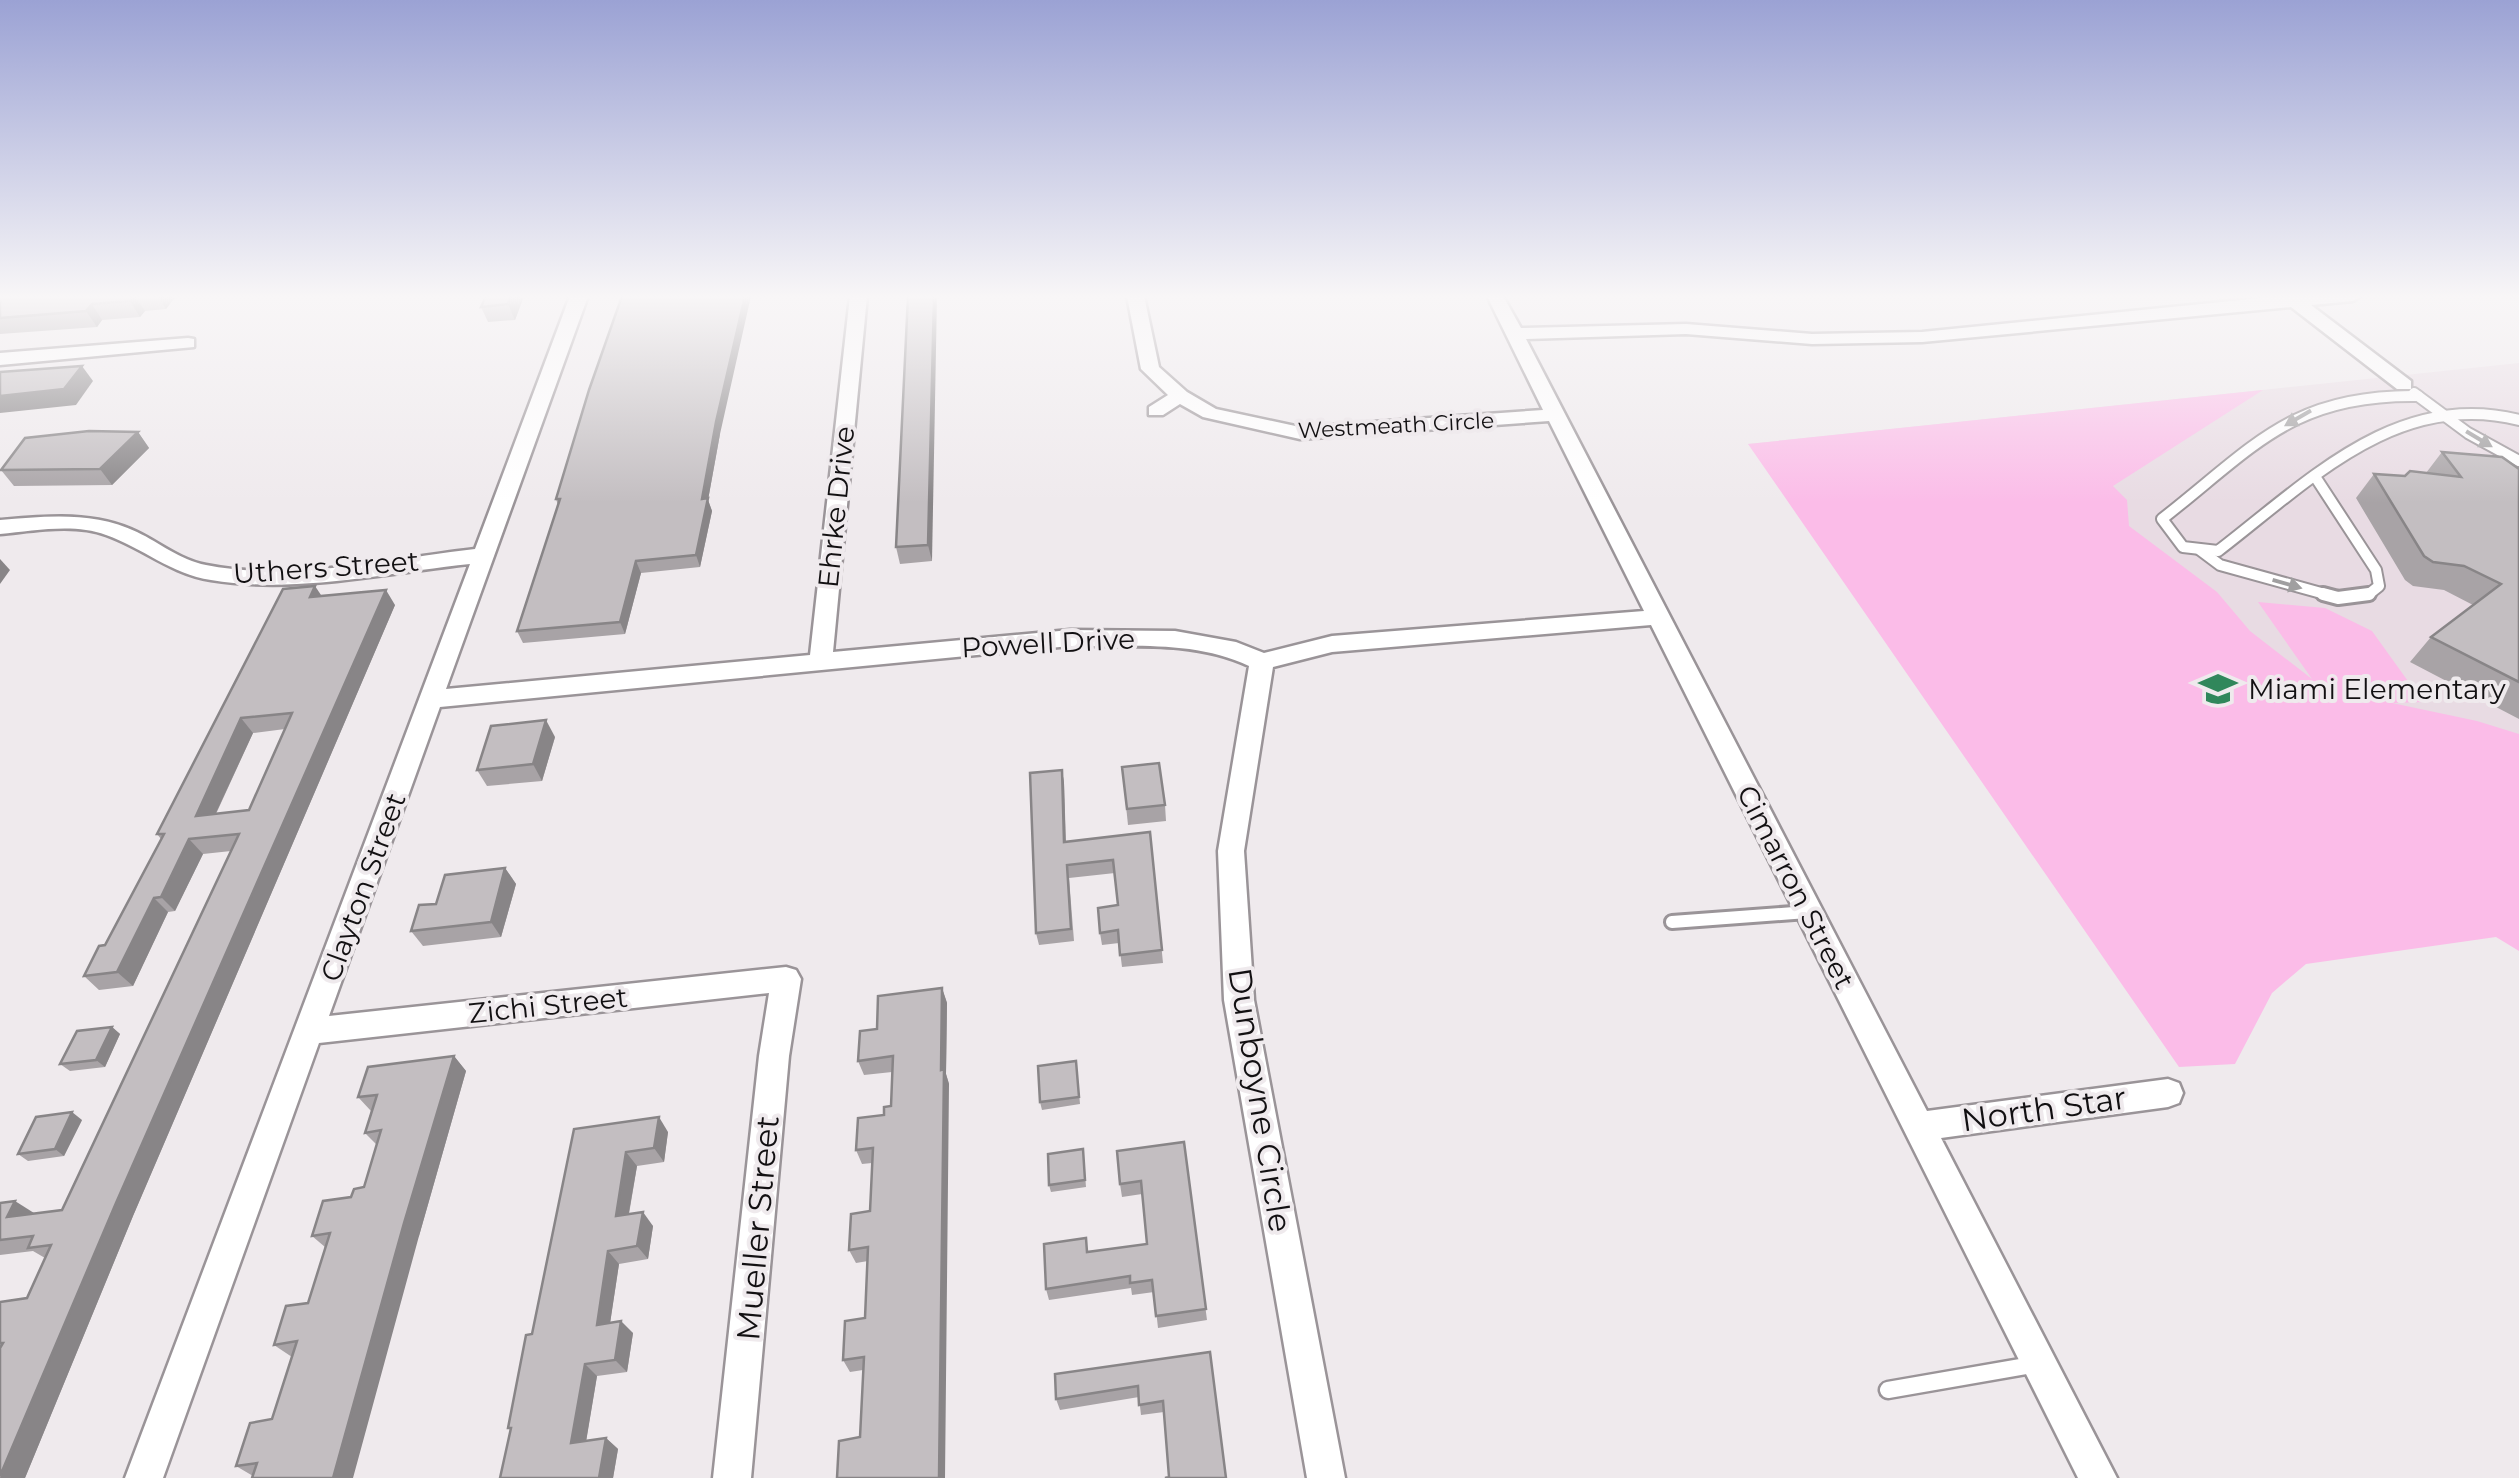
<svg xmlns="http://www.w3.org/2000/svg" width="2519" height="1478" font-family="Montserrat,sans-serif">
<style>
.built{fill:#e8dbe3}
.green{fill:#fbbce8}
.lines{fill:none;stroke-linecap:round;stroke-linejoin:round}
.service-far2-casing{stroke:#9a9498;stroke-width:14}
.service-far1-casing{stroke:#9a9498;stroke-width:18}
.service-casing{stroke:#9a9498;stroke-width:21}
.minor-casing{stroke:#9a9498;stroke-width:5}
.service-far2{stroke:#fff;stroke-width:10}
.service-far1{stroke:#fff;stroke-width:12}
.service{stroke:#fff;stroke-width:16}
.minor{fill:#fff;fill-rule:evenodd}
.wall{fill:#a8a3a6;fill-rule:evenodd}
.shaded-wall{fill:#888587}
.building{fill:#c3bec1;stroke:#888587;stroke-width:2.5;fill-rule:evenodd}
.oneway{fill:#a09fa0}
.labels{text-anchor:middle;stroke-width:8;stroke-linejoin:round;paint-order:stroke}
.far-street-label{font-size:22px;fill:#121012;stroke:#efeaed}
.street-label{font-size:28px;fill:#121012;stroke:#efeaed}
.poi-label{font-size:28px;fill:#121012;stroke:#efeaed;text-anchor:start}
.near-street-label{font-size:32px;fill:#121012;stroke:#efeaed}
</style>
<rect width="100%" height="100%" fill="#efeaed"/>
<polygon class="built" points="2519,363 2519,934 1748,444"/>
<polygon class="green" points="2263,390 2113,486 2127,500 2129,526 2217,592 2250,631 2312,679 2258,602 2325,608 2372,631 2423,702 2392,703 2477,721 2519,734 2519,951 2496,937 2306,964 2272,993 2235,1064 2179,1067 1748,444"/>
<g class="lines">
<g class="service-far2-casing">
<g id="service-far2">
<polyline points="2414,393 2468,433 2519,461"/>
<path d="M2418,396C2292,394 2254,447 2162,519L2183,547L2218,551C2308,482 2397,389 2519,420"/>
<polyline points="2316,478 2376,570 2379,586 2369,594 2351,596"/>
<polyline points="2200,550 2220,565 2332,596"/>
</g>
</g>
<g class="service-far1-casing">
<g id="service-far1">
<polyline points="2323,594 2338,598 2369,594"/>
<polyline points="1672,922 1807,912"/>
</g>
</g>
<g class="service-casing">
<polyline id="service" points="1888,1390 2038,1364"/>
</g>
<g class="minor-casing">
<g id="minor">
<path d="M570,296H588L446,689L810,655L850,296H867L833,652L1070,630L1175,631L1236,642L1264,653L1332,636L1644,611L1549,421L1300,439L1203,417L1180,404L1163,415H1149V407L1168,395L1141,369L1127,296H1144L1159,367L1187,392L1216,409L1300,427L1543,410L1487,296H1503L1521,328L1686,324L1812,334L1922,332L2281,296H2361L2353,301L2311,305L2411,381V389H2397L2291,307L1922,342L1812,344L1686,334L1526,339L1927,1111L2168,1079L2179,1083L2183,1093L2179,1103L2168,1107L1941,1138L2117,1478H2078L1651,625L1332,652L1273,667L1244,851L1254,1000L1345,1478H1307L1224,1000L1218,851L1249,666C1194,640 1129,647 1070,646L440,707L329,1016L786,967L796,970L801,979L789,1056L751,1478H713L759,1056L769,993L319,1043L163,1478H125L470,564C385,573 295,594 211,580C171,574 143,548 106,535C74,523 34,531 0,534V520C46,516 94,511 137,532C160,543 180,560 206,565C293,582 388,559 475,549Z"/>
<polygon points="188,338 194,339 194,347 0,365 0,353"/>
</g>
</g>
<use href="#service-far2" class="service-far2"/>
<use href="#service-far1" class="service-far1"/>
<use href="#service" class="service"/>
<use href="#minor" class="minor"/>
</g>
<g class="wall">
<polygon points="0,296 176,296 166,309 145,311 140,317 102,320 97,327 0,334"/>
<polygon points="524,296 515,320 488,322 481,307"/>
<polygon points="908,296 932,561 900,564 896,547"/>
<polygon points="138,432 149,448 112,485 14,486 1,470"/>
<polygon points="720,434 708,500 712,511 700,567 641,573 625,634 523,643 517,631 558,505 556,499"/>
<polygon points="2442,452 2519,469 2519,719 2410,662 2431,637 2473,605 2444,590 2413,586 2405,580 2356,498 2374,474 2405,476 2426,473"/>
<path d="M322,596L395,605L133,1216L25,1478H0V1302L27,1298L45,1258L33,1251L0,1255V1203L34,1214L62,1210L231,851L203,854L175,911L168,912L133,986L99,990L84,976L105,945L161,839L157,834ZM285,729L249,810L216,814L253,733Z"/>
<polygon points="555,737 542,781 487,786 477,770"/>
<polygon points="1122,767 1165,805 1166,821 1128,825"/>
<polygon points="1062,770 1064,783 1066,842 1150,832 1163,963 1122,967 1119,943 1102,945 1100,933 1118,905 1115,873 1069,878 1074,941 1039,945 1036,933"/>
<polygon points="505,868 516,884 501,937 423,946 411,931 436,904"/>
<polygon points="942,988 947,1003 946,1074 949,1084 860,1437 863,1370 850,1372 843,1360 865,1318 868,1261 856,1263 849,1250 870,1211 872,1163 862,1164 856,1150 891,1106 892,1072 864,1075 858,1061 877,1029"/>
<polygon points="112,1027 120,1034 105,1067 70,1071 60,1064"/>
<polygon points="454,1056 466,1071 419,1236 253,1476 236,1466 272,1419 292,1357 274,1345 308,1303 325,1247 312,1236 364,1187 377,1145 365,1133 371,1111 358,1097"/>
<polygon points="1076,1061 1080,1104 1042,1110 1040,1102"/>
<polygon points="82,1120 64,1156 28,1161 18,1154"/>
<polygon points="574,1129 668,1132 664,1162 637,1166 629,1214 653,1226 648,1259 619,1264 610,1323 633,1333 627,1372 597,1376 586,1441 606,1438 618,1449 613,1478 500,1478 511,1430 508,1428 532,1334"/>
<polygon points="1184,1142 1207,1320 1158,1328 1154,1292 1132,1295 1131,1288 1049,1300 1046,1289 1147,1244 1142,1194 1122,1197 1120,1184"/>
<polygon points="1083,1149 1086,1187 1051,1192 1049,1185"/>
<polygon points="1210,1352 1169,1477 1164,1412 1141,1415 1139,1397 1060,1410 1056,1399"/>
</g>
<g class="shaded-wall">
<polygon points="135,296 145,311 140,317 130,301"/>
<polygon points="157,296 176,296 166,309"/>
<polygon points="511,296 524,296 515,320 508,304"/>
<polygon points="745,296 751,296 720,434 708,500 712,511 700,567 696,555 702,499 716,422"/>
<polygon points="934,296 937,296 932,561 928,545"/>
<polygon points="92,304 102,320 97,327 86,311"/>
<polygon points="82,366 93,381 76,405 0,413 0,396"/>
<polygon points="138,432 149,448 112,485 100,469"/>
<polygon points="0,559 10,570 0,584"/>
<polygon points="636,561 641,573 625,634 620,622"/>
<polygon points="315,586 325,601 310,597"/>
<polygon points="386,590 395,605 133,1216 25,1478 0,1478 116,1203"/>
<polygon points="241,718 253,733 208,830 196,816"/>
<polygon points="546,720 555,737 542,781 533,764"/>
<polygon points="1062,770 1064,783 1066,855 1064,842"/>
<polygon points="189,839 203,854 175,911 161,897"/>
<polygon points="505,868 516,884 501,937 491,922"/>
<polygon points="154,898 168,912 133,986 117,972"/>
<polygon points="942,988 947,1003 946,1074 949,1084 945,1478 939,1478"/>
<polygon points="112,1027 120,1034 105,1067 96,1060"/>
<polygon points="454,1056 466,1071 419,1236 353,1478 333,1478 404,1223"/>
<polygon points="72,1112 82,1120 64,1156 55,1149"/>
<polygon points="659,1117 668,1132 664,1162 654,1148"/>
<polygon points="626,1152 637,1166 626,1229 616,1216"/>
<polygon points="15,1201 34,1213 7,1217"/>
<polygon points="643,1212 653,1226 648,1259 637,1246"/>
<polygon points="608,1251 619,1264 608,1337 597,1325"/>
<polygon points="621,1321 633,1333 627,1372 615,1360"/>
<polygon points="585,1364 597,1376 584,1454 571,1443"/>
<polygon points="606,1438 618,1449 613,1478 599,1478"/>
</g>
<g class="building">
<polygon points="0,296 135,296 130,301 92,304 86,311 0,318"/>
<polygon points="486,296 511,296 508,304 481,307"/>
<polygon points="622,296 745,296 716,422 702,499 708,498 696,555 636,561 620,622 517,631 560,499 556,499 589,390"/>
<polygon points="908,296 934,296 928,545 896,547"/>
<polygon points="82,366 64,389 0,396 0,372"/>
<polygon points="89,431 138,432 100,469 1,470 25,438"/>
<polygon points="2442,452 2502,457 2519,469 2519,682 2431,637 2501,584 2464,566 2433,562 2424,556 2374,474 2405,476 2410,471 2461,477"/>
<path d="M315,586L310,597L386,590L116,1203L0,1476V1348L3,1343H0V1302L27,1298L51,1245L28,1248L33,1236L0,1240V1203L15,1201L7,1217L62,1210L239,834L189,839L161,897L154,898L117,972L84,976L99,946L105,945L164,834H157L283,589ZM292,713L249,810L196,816L241,718Z"/>
<polygon points="546,720 533,764 477,770 491,726"/>
<polygon points="1159,763 1165,805 1127,809 1122,767"/>
<polygon points="1062,770 1064,842 1150,832 1162,950 1120,955 1118,930 1100,933 1098,908 1118,905 1113,860 1067,865 1071,929 1036,933 1030,773"/>
<polygon points="505,868 491,922 411,931 419,905 436,904 445,875"/>
<polygon points="942,988 941,1070 944,1069 939,1478 837,1478 839,1441 860,1437 864,1357 843,1360 845,1321 865,1318 868,1247 849,1250 851,1214 870,1211 873,1148 856,1150 858,1118 884,1115 884,1107 891,1106 893,1056 858,1061 860,1031 877,1029 878,996"/>
<polygon points="112,1027 96,1060 60,1064 77,1031"/>
<polygon points="454,1056 404,1223 333,1478 252,1478 257,1463 236,1466 250,1423 272,1419 297,1341 274,1345 286,1306 308,1303 330,1233 312,1236 323,1201 351,1197 354,1189 364,1187 381,1130 365,1133 377,1095 358,1097 368,1067"/>
<polygon points="1076,1061 1079,1097 1040,1102 1038,1066"/>
<polygon points="72,1112 55,1149 18,1154 36,1117"/>
<polygon points="659,1117 654,1148 626,1152 616,1216 643,1212 637,1246 608,1251 597,1325 621,1321 615,1360 585,1364 571,1443 606,1438 599,1478 500,1478 511,1428 508,1428 526,1335 532,1334 574,1129"/>
<polygon points="1184,1142 1206,1309 1156,1316 1152,1280 1130,1283 1130,1276 1046,1289 1044,1244 1086,1238 1087,1252 1147,1244 1141,1181 1120,1184 1117,1151"/>
<polygon points="1083,1149 1085,1180 1049,1185 1048,1154"/>
<polygon points="1210,1352 1226,1478 1165,1478 1169,1477 1163,1401 1139,1405 1138,1386 1056,1399 1055,1374"/>
</g>
<defs><path id="oneway-solid" d="M-6-.8H1V-3.2L6.5 0L1 3.2V.8H-6Z" transform="scale(2.5)"/></defs>
<g class="oneway">
<use href="#oneway-solid" transform="translate(2298 418) rotate(150)"/>
<use href="#oneway-solid" transform="translate(2479 439) rotate(31)"/>
<use href="#oneway-solid" transform="translate(2287 584) rotate(16)"/>
</g>
<linearGradient id="sky" x2="0" y2="1"><stop stop-color="#9ba2d4"/><stop offset="0.59" stop-color="#f8f6f7"/><stop offset="1" stop-color="#f8f6f7" stop-opacity="0"/></linearGradient>
<rect width="2519" height="503" fill="url(#sky)"/>
<defs>
<g id="school-bare" transform="scale(3)"><path d="M0-5L7-2L0 1L-7-2ZM-4 1L0 2.5L4 1V4Q0 6-4 4Z" fill="#30875b" stroke="#efeaed" stroke-width="2.5" paint-order="stroke"/></g>
</defs>
<g fill-rule="evenodd">
<use href="#school-bare" x="2218" y="689"/>
</g>
<g class="labels">
<g class="far-street-label">
<text transform="translate(1396 425) rotate(-3)" y="8">Westmeath Circle</text>
</g>
<g class="street-label">
<text transform="translate(836 507) rotate(-84)" y="10">Ehrke Drive</text>
<text transform="translate(326 567) rotate(-4)" y="10">Uthers Street</text>
<text transform="translate(1048 643) rotate(-3)" y="10">Powell Drive</text>
<text transform="translate(363 887) rotate(-70)" y="10">Clayton Street</text>
<text transform="translate(1796 887) rotate(63)" y="10">Cimarron Street</text>
<text transform="translate(548 1005) rotate(-6)" y="10">Zichi Street</text>
</g>
<g class="poi-label">
<text x="2248" y="699">Miami Elementary</text>
</g>
<g class="near-street-label">
<text transform="translate(1260 1100) rotate(81)" y="11">Dunboyne Circle</text>
<text transform="translate(2044 1109) rotate(-8)" y="11">North Star</text>
<text transform="translate(758 1228) rotate(-85)" y="11">Mueller Street</text>
</g>
</g>
</svg>
